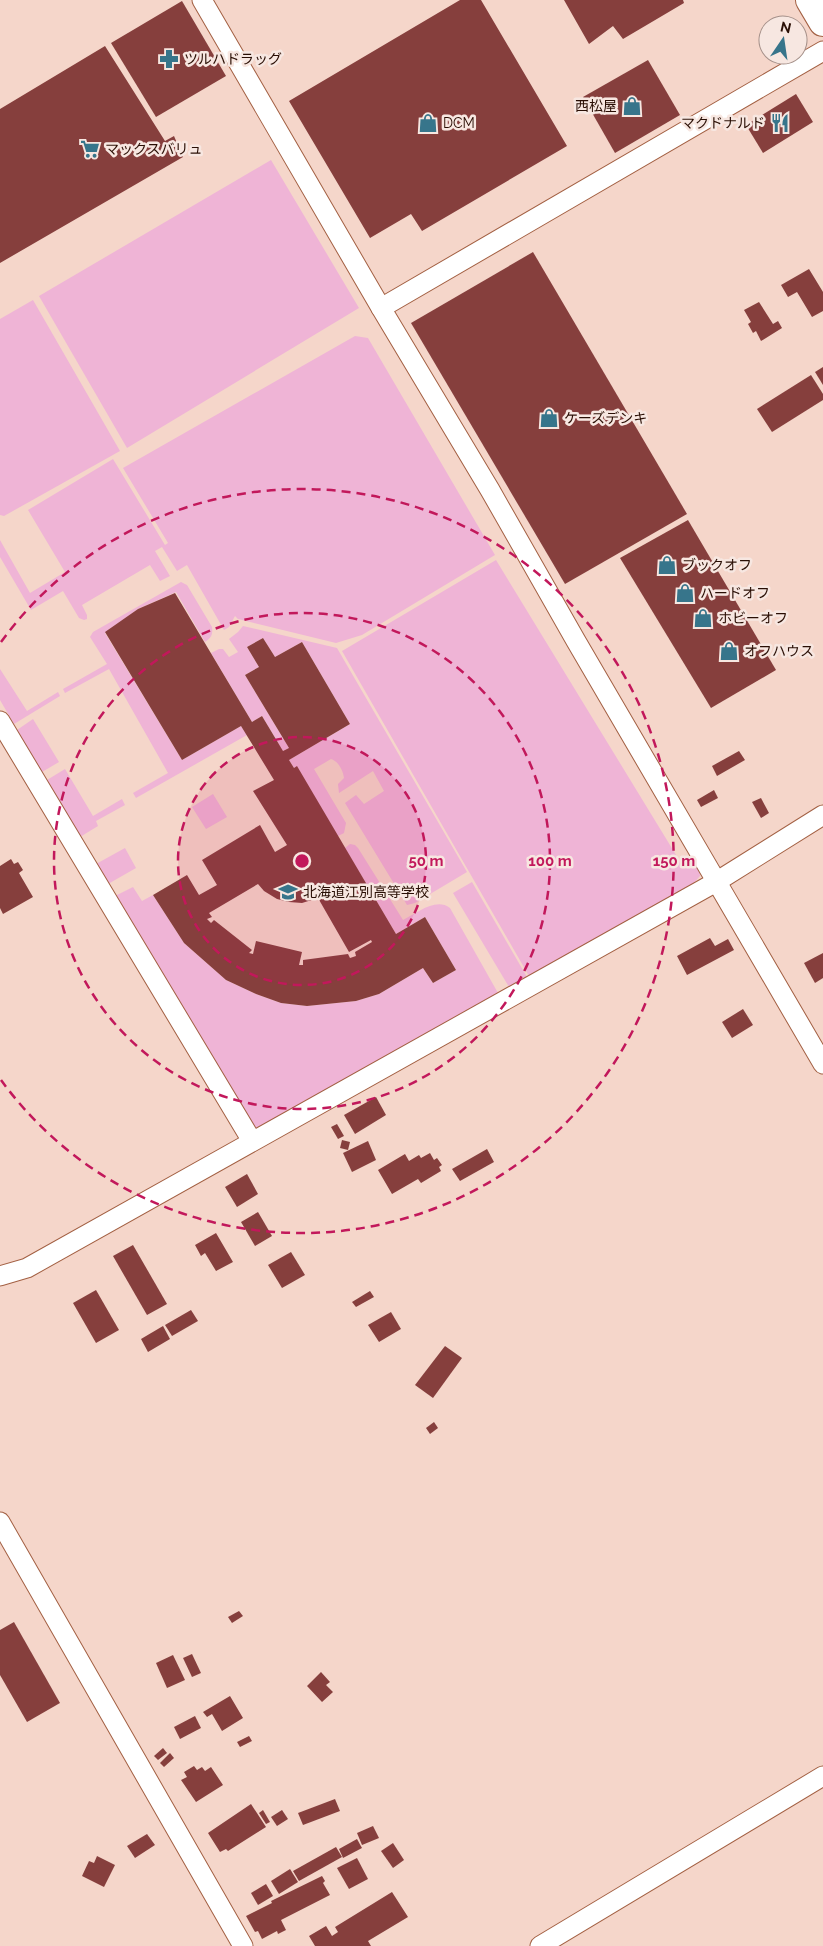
<svg xmlns="http://www.w3.org/2000/svg" width="823" height="1946" font-family="Raleway,'Noto Sans JP',sans-serif">
<style>
.green{fill:#efb4d6}
.building{fill:#863f3d;fill-rule:evenodd}
.lines{fill:none;stroke-linecap:round;stroke-linejoin:round}
.minor-casing{stroke:#a36043;stroke-width:21}
.primary-casing{stroke:#a36043;stroke-width:30}
.minor{stroke:#fff;stroke-width:19}
.primary{stroke:#fff;stroke-width:28}
.ring{fill:none;stroke:#c2185b;stroke-width:2.5;stroke-dasharray:9 6}
.labels{text-anchor:middle;stroke-width:5;stroke-linejoin:round;paint-order:stroke}
.poi-label{font-size:14px;fill:#290e04;stroke:#f7e7e1;text-anchor:start}
.centre{fill:#c2185b;stroke:#f7e7e1;stroke-width:2.5}
.ring-label{font-size:15px;text-anchor:middle;font-weight:bold;fill:#c2185b;stroke:#f7e7e1;stroke-width:5;stroke-linejoin:round;paint-order:stroke}
</style>
<rect width="100%" height="100%" fill="#f5d6ca"/>
<g class="green">
<polygon points="271,160 359,308 127,448 39,296"/>
<polygon points="33,300 120,451 4,516 0,515 0,319"/>
<polygon points="355,336 368,338 495,555 362,635 336,643 238,619 235,616 229,627 224,630 187,565 177,571 162,547 155,551 170,576 160,581 150,565 82,605 87,615 87,619 84,620 79,618 63,591 31,610 0,557 0,540 30,593 65,572 28,510 113,459 165,545 168,543 123,468"/>
<polygon points="496,560 684,868 692,855 699,866 700,876 693,884 529,976 342,651"/>
<path d="M181,582L187,585L212,627C213,635 211,638 205,642L176,592L138,609L105,633L182,760L241,726L247,735L136,798L133,793L168,773L109,669L65,693L63,689L107,664L90,637L93,632Z"/>
<path d="M243,626L337,648L467,872L415,903L407,905L345,803L356,795L364,804L384,791L373,771L339,793L338,784L344,778C343,770 338,761 331,759L314,769L346,823L344,833L338,836L297,767L294,768L289,760L350,724L302,642L275,657L263,638L247,647L259,667L245,675L289,748L283,751L262,716L252,722L211,653L219,649H223L229,657L238,652L229,639L238,632Z"/>
<polygon points="0,669 27,711 58,692 60,696 14,724 0,700"/>
<polygon points="33,719 59,762 42,772 17,730"/>
<polygon points="65,769 93,816 122,799 125,805 96,821 98,826 80,837 47,780"/>
<polygon points="213,794 227,817 206,829 192,807"/>
<path d="M350,844L355,845L358,848L403,920C417,913 436,897 450,908L498,993L258,1128L250,1126L115,896L133,887L142,901L153,895L184,943L226,980L256,994L281,1003L307,1006L356,1001L379,994L423,968L433,983L456,970L425,917L396,934L345,848Z"/>
<polygon points="125,848 136,868 108,884 96,864"/>
<polygon points="472,882 527,977 509,987 453,893"/>
</g>
<g class="building">
<polygon points="460,0 481,0 567,146 422,231 411,214 370,238 289,101"/>
<polygon points="564,0 683,0 684,3 623,39 613,26 589,44"/>
<polygon points="182,1 226,76 156,117 111,43"/>
<polygon points="105,46 165,141 174,136 183,157 0,263 0,109"/>
<polygon points="648,60 680,115 615,153 583,97"/>
<polygon points="796,94 813,122 763,153 746,125"/>
<polygon points="533,252 687,514 565,584 411,323"/>
<polygon points="809,269 823,292 823,311 812,317 797,292 788,297 781,285"/>
<polygon points="759,302 773,324 778,321 782,328 761,341 756,331 753,333 748,324 751,322 744,310"/>
<polygon points="823,367 823,385 815,372"/>
<polygon points="811,375 823,394 823,400 772,432 757,409"/>
<polygon points="688,520 776,670 711,708 620,558"/>
<path d="M175,593L252,722L262,716L283,751L289,748L245,675L259,667L247,647L263,638L275,657L302,642L350,724L289,760L294,768L297,766L396,934L425,917L456,970L433,983L423,968L379,994L356,1001L307,1006L281,1003L256,994L226,980L184,943L153,895L187,875L199,895L217,885L202,860L260,825L275,852L287,845L253,791L274,780L241,726L182,760L105,632L138,609ZM258,884L264,891L277,899L289,902L302,903L318,898L349,952L371,940L372,942L355,952L356,956L350,958L348,954L303,960V965H299L302,952L256,941L253,954L249,953L252,950L214,920L211,923L207,919L212,917L209,913Z"/>
<polygon points="739,751 745,760 717,776 712,766"/>
<polygon points="714,790 718,798 701,807 697,800"/>
<polygon points="761,798 769,813 761,818 752,802"/>
<polygon points="11,859 14,864 18,862 23,870 19,873 33,897 3,914 0,908 0,866"/>
<polygon points="710,938 715,946 728,939 734,950 687,975 677,956"/>
<polygon points="823,953 823,978 815,983 804,963"/>
<polygon points="743,1009 753,1025 732,1038 722,1022"/>
<polygon points="376,1097 386,1115 355,1134 344,1115"/>
<polygon points="337,1124 344,1136 338,1139 331,1127"/>
<polygon points="342,1140 350,1142 348,1150 340,1148"/>
<polygon points="368,1141 376,1160 352,1172 343,1153"/>
<polygon points="487,1149 494,1162 460,1181 452,1169"/>
<polygon points="430,1153 434,1160 437,1158 442,1165 439,1167 441,1171 421,1183 418,1179 392,1194 378,1170 405,1154 409,1161 419,1155 421,1158"/>
<polygon points="247,1174 258,1194 237,1207 225,1187"/>
<polygon points="258,1212 272,1236 255,1246 241,1222"/>
<polygon points="216,1233 233,1262 216,1271 205,1253 201,1256 195,1245"/>
<polygon points="133,1245 167,1304 147,1315 113,1256"/>
<polygon points="291,1252 305,1275 282,1288 268,1265"/>
<polygon points="96,1290 119,1330 96,1343 73,1303"/>
<polygon points="370,1291 374,1297 356,1307 352,1302"/>
<polygon points="191,1310 198,1321 172,1336 165,1325"/>
<polygon points="391,1312 401,1329 379,1342 368,1325"/>
<polygon points="163,1326 170,1339 148,1352 141,1339"/>
<polygon points="445,1346 462,1358 433,1398 415,1385"/>
<polygon points="434,1422 438,1428 430,1434 426,1428"/>
<polygon points="239,1611 243,1616 232,1623 228,1617"/>
<polygon points="14,1622 60,1703 27,1722 0,1675 0,1630"/>
<polygon points="192,1654 201,1673 192,1677 183,1658"/>
<polygon points="173,1655 185,1680 167,1688 156,1663"/>
<polygon points="321,1672 330,1682 326,1685 333,1692 322,1702 307,1686"/>
<polygon points="230,1696 243,1718 222,1731 212,1714 207,1717 203,1712"/>
<polygon points="195,1716 201,1728 180,1739 174,1727"/>
<polygon points="249,1736 252,1741 240,1747 237,1742"/>
<polygon points="163,1748 167,1753 158,1760 154,1756"/>
<polygon points="170,1753 174,1758 164,1767 160,1763"/>
<polygon points="194,1766 197,1770 202,1767 205,1771 211,1767 223,1785 196,1802 181,1780 187,1777 184,1772"/>
<polygon points="335,1799 340,1811 303,1825 298,1813"/>
<polygon points="251,1804 266,1827 228,1851 226,1849 220,1852 208,1833"/>
<polygon points="263,1810 270,1822 266,1824 259,1813"/>
<polygon points="282,1810 288,1819 277,1826 271,1817"/>
<polygon points="373,1826 379,1838 362,1845 357,1833"/>
<polygon points="147,1834 155,1845 135,1858 127,1846"/>
<polygon points="357,1839 362,1848 343,1858 339,1849"/>
<polygon points="393,1843 404,1860 393,1868 381,1851"/>
<polygon points="336,1847 342,1857 299,1881 293,1871"/>
<polygon points="97,1856 115,1865 104,1887 82,1876 89,1861 94,1863"/>
<polygon points="357,1858 368,1879 349,1889 337,1868"/>
<polygon points="290,1869 298,1882 279,1894 271,1881"/>
<polygon points="322,1876 325,1881 323,1883 330,1895 281,1920 286,1930 278,1934 277,1931 262,1939 258,1931 255,1932 246,1916 272,1903 271,1901"/>
<polygon points="266,1884 273,1896 258,1905 251,1893"/>
<polygon points="392,1892 408,1917 368,1941 371,1946 315,1946 309,1936 326,1926 332,1936 338,1932 335,1927"/>
</g>
<g class="lines">
<g class="minor-casing">
<g id="minor">
<polyline points="202,0 381,308 490,490 576,641 823,1064"/>
<polyline points="381,308 823,51"/>
<polyline points="0,721 252,1141"/>
<polyline points="0,1276 27,1268 716,882 823,815"/>
<polyline points="0,1522 243,1946"/>
<polyline points="540,1946 823,1776"/>
</g>
</g>
<g class="primary-casing">
<polyline id="primary" points="810,0 823,22"/>
</g>
<use href="#minor" class="minor"/>
<use href="#primary" class="primary"/>
</g>
<circle cx="302" cy="861" r="124" fill="#c2185b" fill-opacity=".12"/>
<g class="ring">
<circle cx="302" cy="861" r="124"/>
<circle cx="302" cy="861" r="248"/>
<path d="M1 642A372 372 0 1 1 1 1080"/>
</g>
<defs>
<g id="pharmacy-bare" transform="scale(1.5)"><path d="M-2-6h4v4h4v4h-4v4h-4v-4h-4v-4h4Z" fill="#37758b" stroke="#f7e7e1" stroke-width="2.5" paint-order="stroke"/></g>
<g id="shop-bare" transform="scale(1.5)"><path d="M-5-2.5h2.3a2.7 3.5 0 0 1 5.4 0H5L5.5 6h-11ZM-1.5-2.5h3a1.5 2.3 0 0 0-3 0Z" fill="#37758b" stroke="#f7e7e1" stroke-width="2.5" paint-order="stroke"/></g>
<g id="restaurant-bare" transform="scale(1.5)"><path d="M-5-6h1v4h1v-4h1v4h1v-4h1v5L-1.5 .5V6h-2V.5L-5-1ZM5-6V6H3V1.5H1.5Q1.5-4 5-6Z" fill="#37758b" stroke="#f7e7e1" stroke-width="2.5" paint-order="stroke"/></g>
<g id="supermarket-bare" transform="scale(1.5)"><path d="M-6-5.5h2.5l.6 2H6L4.5 2H-2.5L-4.4-4H-6ZM-1.5 3.2a1.3 1.3 0 1 0 .1 0ZM3 3.2a1.3 1.3 0 1 0 .1 0Z" fill="#37758b" stroke="#f7e7e1" stroke-width="2.5" paint-order="stroke"/></g>
<g id="school-bare" transform="scale(1.5)"><path d="M0-5L7-2L0 1L-7-2ZM-4 1L0 2.5L4 1V4Q0 6-4 4Z" fill="#37758b" stroke="#f7e7e1" stroke-width="2.5" paint-order="stroke"/></g>
</defs>
<g fill-rule="evenodd">
<use href="#pharmacy-bare" x="169" y="59"/>
<use href="#shop-bare" x="632" y="106"/>
<use href="#shop-bare" x="428" y="123"/>
<use href="#restaurant-bare" x="780" y="123"/>
<use href="#supermarket-bare" x="90" y="149"/>
<use href="#shop-bare" x="549" y="418"/>
<use href="#shop-bare" x="667" y="565"/>
<use href="#shop-bare" x="685" y="593"/>
<use href="#shop-bare" x="703" y="618"/>
<use href="#shop-bare" x="729" y="651"/>
<use href="#school-bare" x="288" y="892"/>
</g>
<g class="labels">
<g class="poi-label">
<text x="184" y="64">ツルハドラッグ</text>
<text x="617" y="111" text-anchor="end">西松屋</text>
<text x="443" y="128">DCM</text>
<text x="765" y="128" text-anchor="end">マクドナルド</text>
<text x="105" y="154">マックスバリュ</text>
<text x="564" y="423">ケーズデンキ</text>
<text x="682" y="570">ブックオフ</text>
<text x="700" y="598">ハードオフ</text>
<text x="718" y="623">ホビーオフ</text>
<text x="744" y="656">オフハウス</text>
<text x="303" y="897">北海道江別高等学校</text>
</g>
</g>
<circle cx="302" cy="861" r="8" class="centre"/>
<g class="ring-label">
<text x="426" y="866">50 m</text>
<text x="550" y="866">100 m</text>
<text x="674" y="866">150 m</text>
</g>
<g transform="translate(783 40) rotate(13)"><circle r="24" fill="#f7e7e1" stroke="#a59089"/>
<path d="M0-4L9 19L0 12L-9 19Z" fill="#37758b"/>
<text y="-8" font-size="14" font-weight="bold" text-anchor="middle" fill="#290e04">N</text>
</g>
</svg>
